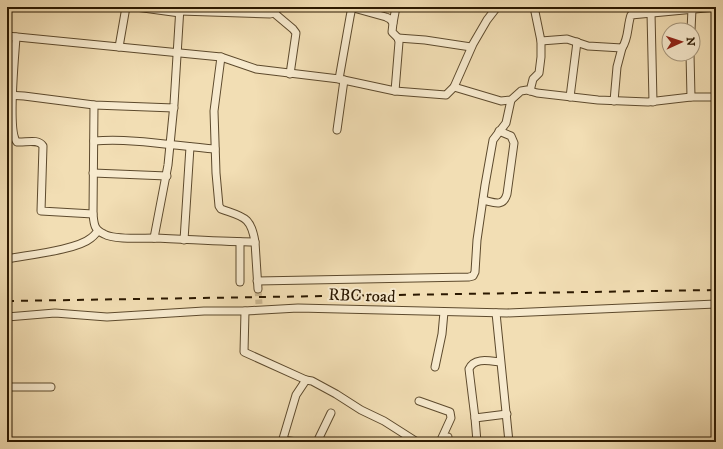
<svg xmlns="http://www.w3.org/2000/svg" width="723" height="449" font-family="'IM FELL DW Pica',serif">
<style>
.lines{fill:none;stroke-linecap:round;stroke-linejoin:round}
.minor-tunnel{stroke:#cab690;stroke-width:7;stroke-dasharray:7 3.5;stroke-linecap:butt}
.minor-casing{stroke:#5d4a2d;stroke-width:9}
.minor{stroke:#f7eace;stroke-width:7}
.rail{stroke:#2b1800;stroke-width:2;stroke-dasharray:7 7;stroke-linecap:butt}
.labels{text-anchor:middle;stroke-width:4;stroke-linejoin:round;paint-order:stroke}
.street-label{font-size:17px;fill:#2b1800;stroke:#f7eace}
</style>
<rect width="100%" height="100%" fill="#f2deb4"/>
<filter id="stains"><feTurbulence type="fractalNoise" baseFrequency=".005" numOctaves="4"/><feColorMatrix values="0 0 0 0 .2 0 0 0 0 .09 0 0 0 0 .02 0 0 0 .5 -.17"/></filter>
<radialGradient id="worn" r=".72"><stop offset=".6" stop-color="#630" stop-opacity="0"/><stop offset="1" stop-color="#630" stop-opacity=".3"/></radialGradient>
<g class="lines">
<polyline class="minor-tunnel" points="258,289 259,304"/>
<g class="minor-casing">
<g id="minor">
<polyline points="136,7 180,13"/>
<polyline points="350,7 386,17 390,19 393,23 392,32 398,38 399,42 395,91"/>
<polyline points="180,11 270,14 274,13 279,7"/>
<polyline points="274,13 293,29 296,33 290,74"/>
<polyline points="651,13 653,102"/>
<polyline points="393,23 396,7"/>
<polyline points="691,30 692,9"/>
<polyline points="7,36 221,57 256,69 339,79 395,91 446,95 454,87 473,44 487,20 497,7"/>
<path d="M16,37C15,55 7,132 17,142C25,143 38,138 43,146L41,211L93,214"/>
<polyline points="398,38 425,40 471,47"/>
<path d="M541,41L567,39L588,46L622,48C629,38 627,26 631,15L716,7"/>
<polyline points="119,47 126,7"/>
<polyline points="690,54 691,97"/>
<path d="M221,57L214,111L216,173L219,206L221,209C243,217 251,216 255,242"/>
<polyline points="339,79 350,17 352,7"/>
<polyline points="454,87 501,101 511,100 521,91 527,90 537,93 598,100 648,102 691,97 716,97"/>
<polyline points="530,91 533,79 539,73 541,57 541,41 534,7"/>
<polyline points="7,95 24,96 94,105 174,108"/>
<polyline points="570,97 577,42"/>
<polyline points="614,101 617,67 622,48"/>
<path d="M94,105L93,214C94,224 94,230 104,234C114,240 141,238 153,238C187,239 221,242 255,242L258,289"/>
<polyline points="337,130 344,80"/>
<path d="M94,141C134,138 175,146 215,149"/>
<polyline points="93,173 167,176"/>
<path d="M483,200C493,202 503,208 507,194L514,143L511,136L499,131"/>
<polyline points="154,238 168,165 174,104 180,7"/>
<polyline points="184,240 190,147"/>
<polyline points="240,242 240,282"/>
<path d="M7,259C27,255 77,250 91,238C94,236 96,233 98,231"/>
<polyline points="257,281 469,277 473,276 475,272 477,240 485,185 493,140 506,123 511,100"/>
<polyline points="245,311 244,352 306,380"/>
<polyline points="496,313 509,442"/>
<polyline points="7,317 55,313 107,317 204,311 245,311 298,308 507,313 716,304"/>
<polyline points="435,367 442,334 444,312"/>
<polyline points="7,387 51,387"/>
<polyline points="419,401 450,412 451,418 440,442"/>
<polyline points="475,418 507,414"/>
<polyline points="282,440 297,442"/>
<polyline points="282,442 296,395 306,380 312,381 336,394 361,410 384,421 417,442"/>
<polyline points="317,442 331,413"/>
<polyline points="448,442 448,437"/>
<path d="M477,442L475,418L469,369C474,357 490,361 500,362"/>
</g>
</g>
<use href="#minor" class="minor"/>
<polyline class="rail" points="7,301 716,290"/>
</g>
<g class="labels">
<g class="street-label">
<text transform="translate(362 295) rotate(2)" y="6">RBC road</text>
</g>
</g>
<rect width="723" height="449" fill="none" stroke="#f2deb4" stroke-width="24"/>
<rect x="8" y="8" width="707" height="433" fill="none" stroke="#2b1800" stroke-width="2"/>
<rect x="12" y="12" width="699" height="425" fill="none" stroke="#2b1800"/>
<g transform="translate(681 42) rotate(87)"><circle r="19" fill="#f7eace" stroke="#a5967c"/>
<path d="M0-3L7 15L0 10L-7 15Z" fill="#8f2418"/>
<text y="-6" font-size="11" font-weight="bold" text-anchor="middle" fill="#2b1800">N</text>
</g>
<rect width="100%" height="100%" filter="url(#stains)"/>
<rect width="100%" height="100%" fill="url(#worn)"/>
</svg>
